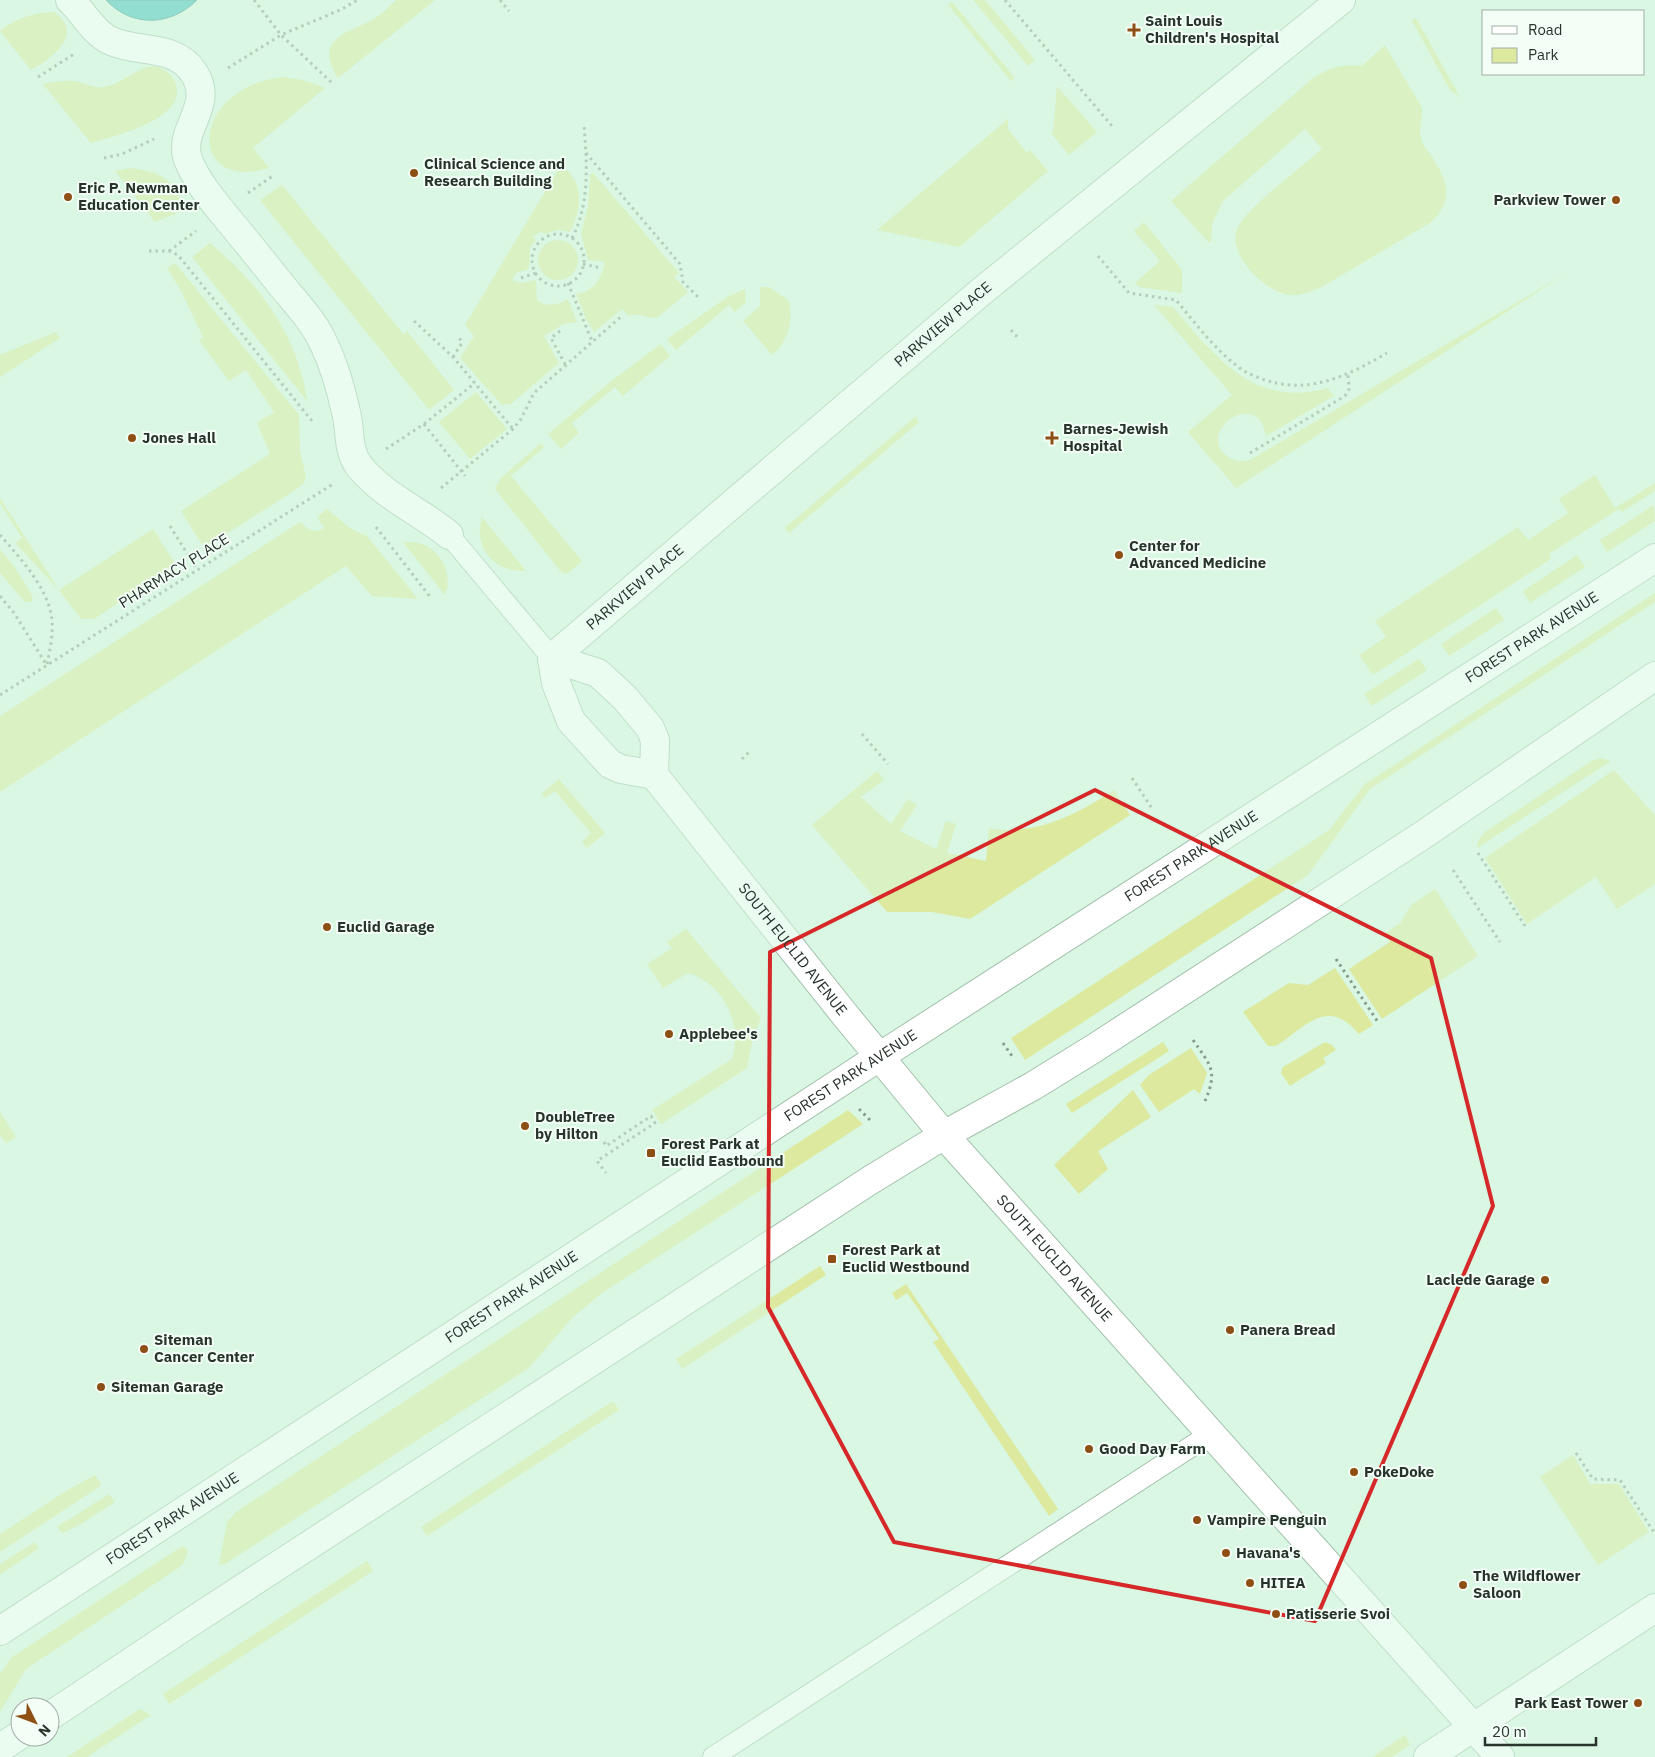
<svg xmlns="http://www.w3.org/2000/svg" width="1655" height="1757" font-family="'IBM Plex Sans',sans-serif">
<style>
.green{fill:#dce99f}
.water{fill:#3cbebd;stroke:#369492}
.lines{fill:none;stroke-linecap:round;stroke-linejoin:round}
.lane-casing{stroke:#a3c0ac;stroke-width:22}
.street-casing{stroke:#a3c0ac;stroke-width:30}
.primary-casing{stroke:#a3c0ac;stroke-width:30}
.path{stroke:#879c8e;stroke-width:3;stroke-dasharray:2.5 4;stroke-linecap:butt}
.lane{stroke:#fff;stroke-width:20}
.street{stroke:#fff;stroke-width:28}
.primary{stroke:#fff;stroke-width:28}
.marked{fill:none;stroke:#d62828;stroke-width:4;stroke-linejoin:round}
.poi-dot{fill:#8e4f15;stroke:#f3fff6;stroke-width:2}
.labels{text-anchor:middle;stroke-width:4;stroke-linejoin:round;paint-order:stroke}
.poi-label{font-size:15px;font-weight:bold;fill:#28332c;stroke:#f3fff6;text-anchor:start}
.street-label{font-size:15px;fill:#28332c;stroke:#f3fff6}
</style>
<rect width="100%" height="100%" fill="#d9f7e2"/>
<g class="green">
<path d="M396,0H435L338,78C316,42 340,35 368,22C379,17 388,8 396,0Z"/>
<polygon points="973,0 985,0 1035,60 1028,66"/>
<polygon points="952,2 1015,78 1011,81 948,5"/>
<path d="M54,12C85,33 53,58 31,70L0,31C16,18 33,13 54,12Z"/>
<polygon points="1416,18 1460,97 1450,90 1412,21"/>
<path d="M1385,45L1422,108C1423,118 1418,129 1421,138C1422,145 1427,150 1431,155C1448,182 1455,200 1430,223L1320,288C1310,292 1300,296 1290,295C1265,292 1225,254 1238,227C1248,207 1303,166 1322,149L1305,129L1223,201L1212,224L1211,241L1209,243L1171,201L1313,78C1329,68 1343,63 1362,66Z"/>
<path d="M154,66C165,69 172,73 176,85C187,119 112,137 91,143L43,84C53,82 63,80 74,81C85,82 92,89 104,87C122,84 135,68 154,66Z"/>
<path d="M283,77L303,80L325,88L253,148L269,168C186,193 189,88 283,77Z"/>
<polygon points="1057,86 1097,132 1069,155 1051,133 1053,131"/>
<polygon points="1008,119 1008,129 1027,153 1030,150 1048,171 959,247 877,230"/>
<path d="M561,165C585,182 582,208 570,232L558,230L544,234L541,231L533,237L536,240L530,248L529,268L527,270L517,272L512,280L520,283L536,280L537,300C548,308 557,305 568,299L577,322L564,324L544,336L559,363L511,404L502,405L460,358L474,336L465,325Z"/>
<path d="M130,168C158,171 179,180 182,211L155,222L115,171Z"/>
<path d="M593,173L679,273L674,277L688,292L658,317C648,320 639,312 629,316L622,309L594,332L586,319L576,294C595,291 601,279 605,262L588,260L581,233L588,207L590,174Z"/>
<polygon points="282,185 404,335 407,331 454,390 429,410 260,200"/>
<polygon points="1144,222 1182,270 1182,293 1139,287 1135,283 1160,261 1134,231"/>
<circle cx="558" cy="260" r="20"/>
<path d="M210,243C259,283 299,337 307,401L192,257Z"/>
<polygon points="175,263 299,415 300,451 306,477 303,484 294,491 204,548 181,511 270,454 257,423 274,412 246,370 229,381 199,340 203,337 180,289 167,268"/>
<path d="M1565,274L1236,488L1188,432L1232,395L1154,305L1173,307C1215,357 1254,409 1328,388L1334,396L1266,436C1258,385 1191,434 1230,458C1239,463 1247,462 1255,457Z"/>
<path d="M760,287H769L789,301C793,323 789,340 772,355L743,321L760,306Z"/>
<polygon points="745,289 746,302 735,312 729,305 676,350 667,339 729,296"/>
<polygon points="56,332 60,338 0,377 0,355"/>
<polygon points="661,344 670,356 623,396 615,387 572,423 579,433 561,449 548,434 610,382"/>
<polygon points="476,392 507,429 470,459 439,422"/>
<polygon points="915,417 919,422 789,533 785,528"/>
<polygon points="541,443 544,447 511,476 582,561 567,574 562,573 495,489 500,479"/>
<polygon points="1595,475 1615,508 1655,483 1655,491 1622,512 1619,509 1549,554 1551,559 1373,675 1359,655 1386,637 1375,621 1518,527 1528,540 1568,513 1559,499"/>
<polygon points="0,498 59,590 153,529 176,565 94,619 81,619 59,590 15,543 22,538 0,503"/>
<polygon points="1654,505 1655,521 1607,552 1600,540"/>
<path d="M327,509L351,529L367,536L418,599L372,596L346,566L0,792V716L300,522C309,530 313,534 324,528L317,517Z"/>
<path d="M482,517L526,571C494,572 473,549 482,517Z"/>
<path d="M403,542C409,542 416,542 422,544C443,552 453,577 445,595Z"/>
<polygon points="0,549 16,569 33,597 31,602 25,602 0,573"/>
<polygon points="1577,555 1585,567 1530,603 1523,591"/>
<polygon points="1655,593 1655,602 1370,789 1308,875 1025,1060 1011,1038 1329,830 1365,784"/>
<polygon points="1496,608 1504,620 1449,656 1441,644"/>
<polygon points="1419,659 1427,670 1372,706 1364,694"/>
<polygon points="1602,758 1611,761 1477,848 1478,841 1485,832 1593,760"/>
<polygon points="1614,770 1655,815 1655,884 1617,909 1596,877 1527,924 1485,858"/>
<path d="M877,771L884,780L861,797L891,824L908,799L917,805L900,831L936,849L946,821L956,824L947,853L986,861L989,828C1034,837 1078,814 1114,790L1130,815L970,919L932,912H887L812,825Z"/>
<polygon points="559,779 605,833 587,848 582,842 591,833 555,791 545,798 541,794"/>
<polygon points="1435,889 1478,956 1382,1019 1349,969 1390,942 1385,934 1401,922 1411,905"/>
<path d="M686,929L761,1018L753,1038L747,1068L661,1124L652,1110L732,1059C743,1025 724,983 688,973L663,988L647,964L672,948L667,942Z"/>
<path d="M1335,968L1373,1025L1359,1034C1327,997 1308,1025 1276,1046H1268L1243,1012L1289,983L1308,985Z"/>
<polygon points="1163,1042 1169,1051 1072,1113 1066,1104"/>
<polygon points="1325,1042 1332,1045 1336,1050 1323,1058 1326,1063 1290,1086 1281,1073 1283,1067"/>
<polygon points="1191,1048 1207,1073 1200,1094 1194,1089 1159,1112 1140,1085 1149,1075"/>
<polygon points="1133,1090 1151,1117 1098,1151 1108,1169 1079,1194 1054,1165"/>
<polygon points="848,1110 863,1124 602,1293 572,1318 529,1368 225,1564 219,1565 227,1522 236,1512"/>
<polygon points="0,1112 16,1137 6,1143 0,1135"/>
<polygon points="820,1266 826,1275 682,1369 676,1359"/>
<polygon points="906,1284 1058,1509 1049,1516 933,1342 939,1339 907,1293 896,1300 892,1293"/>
<polygon points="613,1401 619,1410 427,1536 421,1527"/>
<polygon points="1573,1455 1590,1484 1619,1484 1649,1532 1598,1565 1540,1477"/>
<polygon points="95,1475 101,1483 99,1487 0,1552 0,1534 66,1491"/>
<polygon points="109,1494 115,1502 81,1524 62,1533 57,1527"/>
<polygon points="35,1542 39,1548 0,1575 0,1564"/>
<polygon points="181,1547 185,1547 188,1552 183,1564 177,1569 26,1669 0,1712 0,1674 12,1657"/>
<polygon points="367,1561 373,1571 169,1704 163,1694"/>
<polygon points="140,1709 151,1715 87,1757 67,1757"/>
<polygon points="1405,1735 1410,1745 1392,1757 1372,1757"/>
</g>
<path class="water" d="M106,0H197C171,26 132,28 106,0Z"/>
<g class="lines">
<g class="lane-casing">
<g id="lane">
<polyline points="449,535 552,658"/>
<polyline points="713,1757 1212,1433"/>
</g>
</g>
<g class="street-casing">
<g id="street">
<path d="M70,0C84,13 92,31 109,40C137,54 175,43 194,73C216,107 175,130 189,162C198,183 213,201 227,218C246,241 264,263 282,286C297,304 314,322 324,344C334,365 341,389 346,412C351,430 347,450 359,466C383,496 420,511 449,535"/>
<path id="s1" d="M552,658L598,673L625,698L650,728L655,740L654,775L845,1015L944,1135L1500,1757"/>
<path id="s2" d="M552,658L982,291L1341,0"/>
<polyline points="552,658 556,683 571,721 610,764 621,769 654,775"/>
<polyline points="1428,1757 1655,1608"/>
</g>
</g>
<g class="primary-casing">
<g id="primary">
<path id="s3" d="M0,1631L879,1057L1655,558"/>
<polyline points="50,1716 188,1624 869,1181 944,1135 1033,1086 1093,1049 1423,835 1655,676"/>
<polyline points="0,1748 20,1735"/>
</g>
</g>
<g class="path">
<polyline points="254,0 281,35 332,83"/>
<polyline points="500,0 509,11"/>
<polyline points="1005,0 1112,126"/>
<polyline points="228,68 281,35 340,10 358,0"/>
<polyline points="38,77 74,54"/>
<polyline points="586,153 680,264 683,282 700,299"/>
<polyline points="104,158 122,154 154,139"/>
<polyline points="248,193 274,175"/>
<circle cx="558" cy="260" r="26"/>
<path d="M572,238C590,204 587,163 584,125"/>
<polyline points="149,251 169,251 178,255 312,421"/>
<polyline points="169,251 196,231"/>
<path d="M1098,256L1129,293L1176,300C1196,324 1215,350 1241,369C1248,374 1257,377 1265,380C1310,395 1349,375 1387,353"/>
<polyline points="583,264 601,268"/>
<polyline points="521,278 536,273"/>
<polyline points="568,283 592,341"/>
<polyline points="414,321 453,357 513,429"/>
<polyline points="1011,330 1018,338"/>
<polyline points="560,331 551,338 565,364"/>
<polyline points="453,357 462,343 458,335"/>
<polyline points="424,424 465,476"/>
<polyline points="386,449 424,424 475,383"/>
<polyline points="1250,453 1345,396 1349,389 1348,374"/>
<polyline points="441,488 513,429 521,419 534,393 623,315"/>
<polyline points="170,526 197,569"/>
<polyline points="376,527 431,598"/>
<path d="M0,535C20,558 50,590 52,621C53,636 50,650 47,664"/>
<polyline points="0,596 14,613 46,664"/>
<polyline points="0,695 333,484"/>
<polyline points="862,734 888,764"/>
<polyline points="742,759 749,752"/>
<polyline points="1132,778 1153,810"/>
<polyline points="1478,853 1525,926"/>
<polyline points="1453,870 1500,942"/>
<polyline points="1336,959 1378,1022"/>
<path d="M1193,1040C1211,1066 1218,1071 1205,1101"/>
<polyline points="1003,1043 1014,1059"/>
<polyline points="859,1109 870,1120"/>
<polyline points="604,1142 606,1146 651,1116 655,1123 597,1161 606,1173"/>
<polyline points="1576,1453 1593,1479 1620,1480 1655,1534"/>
</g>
<use href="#lane" class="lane"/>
<use href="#street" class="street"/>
<use href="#primary" class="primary"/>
</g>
<path d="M0 0H1655V1757H0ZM1095,790L1431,958L1493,1206L1315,1621L894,1542L768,1307L770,952Z" fill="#d9f7e2" fill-opacity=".55" fill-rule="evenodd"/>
<path class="marked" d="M1095,790L1431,958L1493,1206L1315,1621L894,1542L768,1307L770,952Z"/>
<g class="poi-dot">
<path d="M1131.5 22.5h5v5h5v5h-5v5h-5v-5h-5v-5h5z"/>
<circle cx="414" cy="173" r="5"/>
<circle cx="68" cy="197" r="5"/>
<circle cx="1616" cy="200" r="5"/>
<circle cx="132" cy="438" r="5"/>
<path d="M1049.5 430.5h5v5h5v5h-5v5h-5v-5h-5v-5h5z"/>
<circle cx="1119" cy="555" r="5"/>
<circle cx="327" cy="927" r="5"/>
<circle cx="669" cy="1034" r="5"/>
<circle cx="525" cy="1126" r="5"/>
<rect x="646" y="1148" width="10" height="10" rx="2.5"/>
<rect x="827" y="1254" width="10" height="10" rx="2.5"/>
<circle cx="1545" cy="1280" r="5"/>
<circle cx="1230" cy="1330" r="5"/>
<circle cx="144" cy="1349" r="5"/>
<circle cx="101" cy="1387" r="5"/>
<circle cx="1089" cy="1449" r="5"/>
<circle cx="1354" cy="1472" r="5"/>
<circle cx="1197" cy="1520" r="5"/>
<circle cx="1226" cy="1553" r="5"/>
<circle cx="1250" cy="1583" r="5"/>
<circle cx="1463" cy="1585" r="5"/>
<circle cx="1276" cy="1614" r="5"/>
<circle cx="1638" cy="1703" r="5"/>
</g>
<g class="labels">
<g class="poi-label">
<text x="1145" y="26">Saint Louis<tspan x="1145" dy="17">Children's Hospital</tspan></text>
<text x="424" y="169">Clinical Science and<tspan x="424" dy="17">Research Building</tspan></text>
<text x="78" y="193">Eric P. Newman<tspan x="78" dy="17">Education Center</tspan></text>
<text x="1606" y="205" text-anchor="end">Parkview Tower</text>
<text x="1063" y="434">Barnes-Jewish<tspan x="1063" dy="17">Hospital</tspan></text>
<text x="142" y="443">Jones Hall</text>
<text x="1129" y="551">Center for<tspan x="1129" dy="17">Advanced Medicine</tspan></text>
<text x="337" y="932">Euclid Garage</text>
<text x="679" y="1039">Applebee's</text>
<text x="535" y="1122">DoubleTree<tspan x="535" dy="17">by Hilton</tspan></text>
<text x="661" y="1149">Forest Park at<tspan x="661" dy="17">Euclid Eastbound</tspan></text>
<text x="842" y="1255">Forest Park at<tspan x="842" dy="17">Euclid Westbound</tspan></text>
<text x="1535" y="1285" text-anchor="end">Laclede Garage</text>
<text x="1240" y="1335">Panera Bread</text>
<text x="154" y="1345">Siteman<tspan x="154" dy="17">Cancer Center</tspan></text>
<text x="111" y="1392">Siteman Garage</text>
<text x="1099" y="1454">Good Day Farm</text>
<text x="1364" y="1477">PokeDoke</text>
<text x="1207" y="1525">Vampire Penguin</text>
<text x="1236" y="1558">Havana's</text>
<text x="1473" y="1581">The Wildflower<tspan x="1473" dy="17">Saloon</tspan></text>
<text x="1260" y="1588">HITEA</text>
<text x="1286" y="1619">Patisserie Svoi</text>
<text x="1628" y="1708" text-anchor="end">Park East Tower</text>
</g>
<g class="street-label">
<text dy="5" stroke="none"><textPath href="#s2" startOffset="514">PARKVIEW PLACE</textPath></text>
<text transform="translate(174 571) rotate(-32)" y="5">PHARMACY PLACE</text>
<text dy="5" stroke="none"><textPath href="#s2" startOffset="109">PARKVIEW PLACE</textPath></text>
<text dy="5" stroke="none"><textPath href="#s3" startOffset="1826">FOREST PARK AVENUE</textPath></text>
<text dy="5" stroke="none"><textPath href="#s3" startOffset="1421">FOREST PARK AVENUE</textPath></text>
<text dy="5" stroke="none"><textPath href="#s1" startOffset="395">SOUTH EUCLID AVENUE</textPath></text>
<text dy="5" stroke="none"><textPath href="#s3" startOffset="1016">FOREST PARK AVENUE</textPath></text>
<text dy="5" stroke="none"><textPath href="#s1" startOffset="800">SOUTH EUCLID AVENUE</textPath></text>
<text dy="5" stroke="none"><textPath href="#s3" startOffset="611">FOREST PARK AVENUE</textPath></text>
<text dy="5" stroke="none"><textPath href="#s3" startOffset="206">FOREST PARK AVENUE</textPath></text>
</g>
</g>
<rect x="1482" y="10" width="162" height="65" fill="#f3fff6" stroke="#a2ada5"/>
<rect x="1492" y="26" width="25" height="8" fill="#ffffff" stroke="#a2ada5"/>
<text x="1528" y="35" font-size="15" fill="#28332c">Road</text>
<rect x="1492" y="48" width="25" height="15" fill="#dce99f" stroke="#a2ada5"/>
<text x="1528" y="60" font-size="15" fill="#28332c">Park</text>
<g transform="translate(35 1722) rotate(132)"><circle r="24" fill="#f3fff6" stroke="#a2ada5"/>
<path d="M0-4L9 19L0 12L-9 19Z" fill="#8e4f15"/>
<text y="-8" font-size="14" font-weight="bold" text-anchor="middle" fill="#28332c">N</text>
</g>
<path d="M1485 1737v8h111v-8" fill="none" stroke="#28332c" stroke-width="2.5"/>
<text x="1492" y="1737" font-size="15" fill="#28332c" stroke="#f3fff6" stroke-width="4" paint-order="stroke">20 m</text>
</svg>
